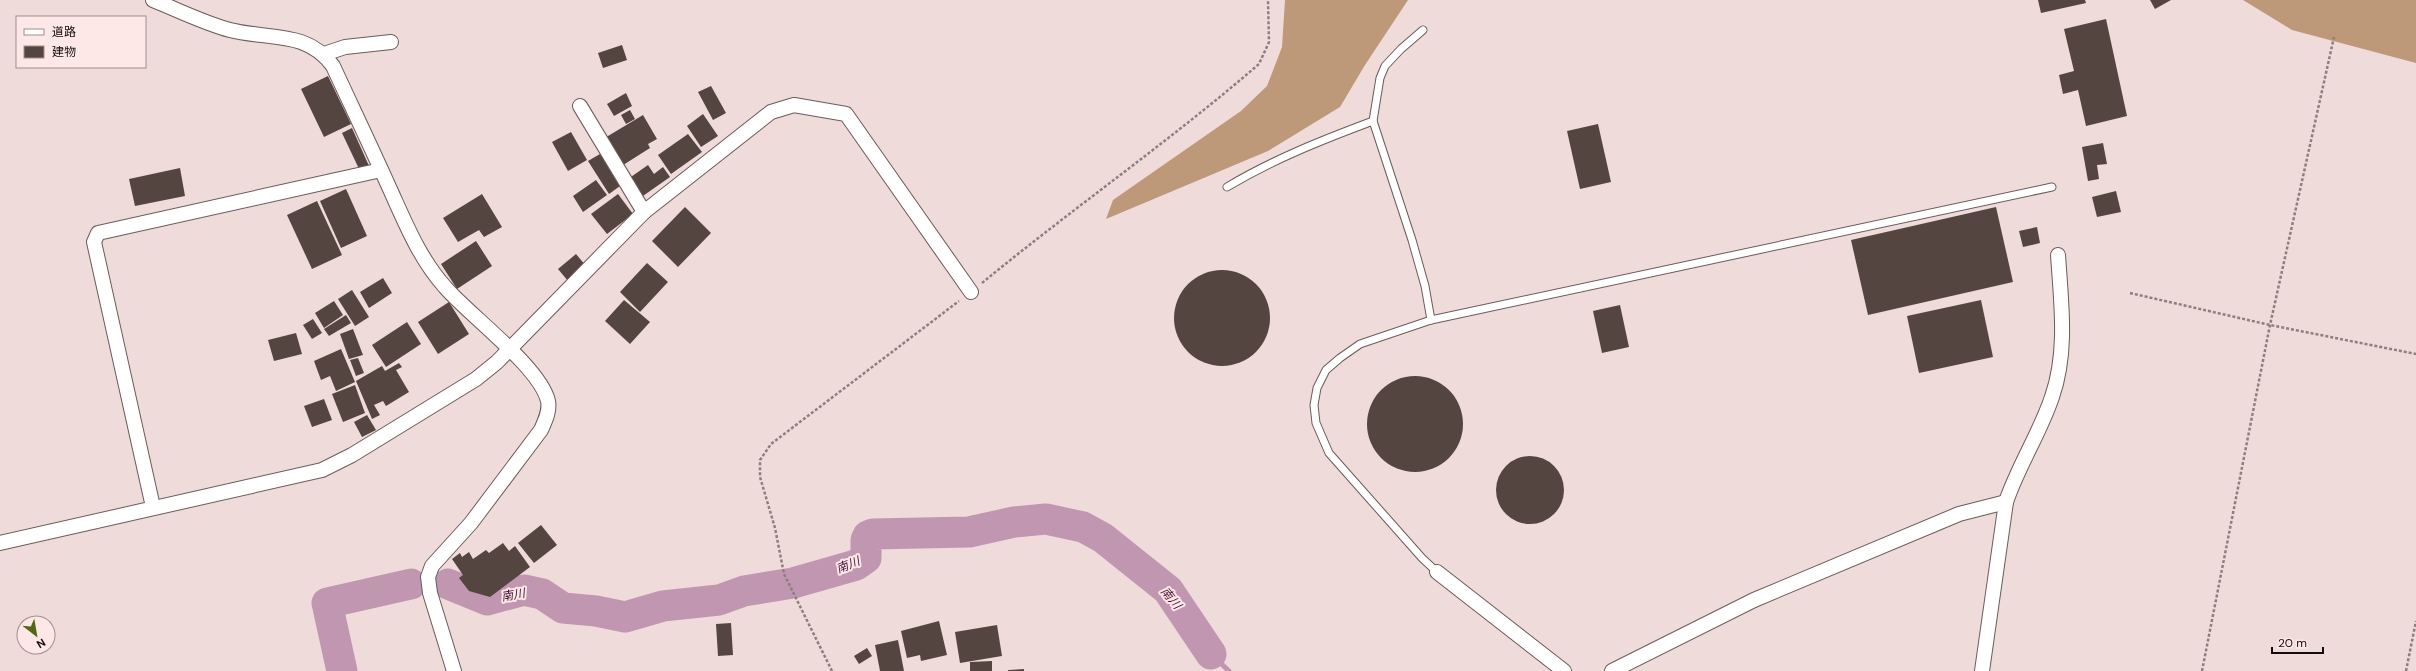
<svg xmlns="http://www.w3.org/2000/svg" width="2416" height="671" font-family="'DM Sans','Noto Sans JP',sans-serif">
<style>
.forest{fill:#bd9879}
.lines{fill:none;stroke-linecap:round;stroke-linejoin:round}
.stream{stroke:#c196b1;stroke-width:5}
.river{stroke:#c196b1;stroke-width:31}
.building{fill:#544540}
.service-casing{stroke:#6b5b5a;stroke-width:9}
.minor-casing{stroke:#6b5b5a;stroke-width:16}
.path{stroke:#8d7f7e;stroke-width:2.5;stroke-dasharray:3 2;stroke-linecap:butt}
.service{stroke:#fff;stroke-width:7}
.minor{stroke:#fff;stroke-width:14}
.labels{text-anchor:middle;stroke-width:4;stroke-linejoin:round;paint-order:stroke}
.water-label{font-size:12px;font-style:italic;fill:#451236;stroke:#fde8e7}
</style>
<rect width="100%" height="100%" fill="#efdbda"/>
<g class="forest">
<polygon points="1285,0 1408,0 1365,65 1340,107 1268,151 1106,219 1113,200 1241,111 1267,86 1282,47"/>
<polygon points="2243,0 2416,0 2416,63 2292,30"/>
</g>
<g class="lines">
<polyline class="stream" points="1211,654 1229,671"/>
<g class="river">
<polyline points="448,584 487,600 524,590 542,594 563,608 596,611 625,617 663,606 719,600 744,591 793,583 856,565 866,558 866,540 868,536 873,534 969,532 1014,522 1046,519 1083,527 1103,538 1168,590 1211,654"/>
<polyline points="342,671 327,603 411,584"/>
</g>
</g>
<g class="building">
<polygon points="2038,0 2085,0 2086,3 2041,13"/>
<polygon points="2150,0 2171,0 2155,9"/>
<polygon points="2106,19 2127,116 2086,126 2078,90 2063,94 2059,75 2074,71 2064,29"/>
<polygon points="622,45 627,60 603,68 598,53"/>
<polygon points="328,76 351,124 324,137 301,89"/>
<polygon points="711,86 726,113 713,120 698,92"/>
<polygon points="626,93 632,106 614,116 607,104"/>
<polygon points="630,110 635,119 626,124 621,115"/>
<polygon points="703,114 718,136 701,147 687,126"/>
<polygon points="643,115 657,139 648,144 650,148 620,167 603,139"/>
<polygon points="1598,124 1611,182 1580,189 1567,131"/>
<polygon points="352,128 369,166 360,171 342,133"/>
<polygon points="571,132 587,160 568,171 552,142"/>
<polygon points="688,134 702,152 671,174 658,155"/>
<polygon points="2103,143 2107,164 2097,165 2099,179 2088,181 2082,147"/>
<polygon points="600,154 620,186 609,194 588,161"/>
<polygon points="648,165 654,174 663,167 670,177 640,198 628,179"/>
<polygon points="180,168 185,196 135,206 129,179"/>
<polygon points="596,180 607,195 583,212 573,196"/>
<polygon points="346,189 367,236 341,248 320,201"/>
<polygon points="2116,191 2121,212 2097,217 2092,197"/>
<polygon points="482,194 502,227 484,237 479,230 458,242 443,218"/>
<polygon points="618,194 633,214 607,234 591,214"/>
<polygon points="317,201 342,255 312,269 287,215"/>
<polygon points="685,207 711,233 678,267 652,241"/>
<polygon points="1996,207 2013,282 1868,315 1851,240"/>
<polygon points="2037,227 2040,243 2023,247 2019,231"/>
<polygon points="476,241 492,266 457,289 441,264"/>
<polygon points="576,254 586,266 568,281 558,269"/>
<polygon points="647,263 668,282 640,312 620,292"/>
<circle cx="1222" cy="318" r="48"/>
<polygon points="383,278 392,293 369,308 360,292"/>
<polygon points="352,290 369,317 355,326 338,299"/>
<polygon points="624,300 650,322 630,344 605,321"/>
<polygon points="1981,300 1993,357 1919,373 1907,316"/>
<polygon points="334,301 343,315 324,328 315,313"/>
<polygon points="449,302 469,334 438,354 418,322"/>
<polygon points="1620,305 1629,347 1602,353 1593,311"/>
<polygon points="346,315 351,323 329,336 324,329"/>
<polygon points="313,319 322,333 312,339 303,325"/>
<polygon points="407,322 421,344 386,367 372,345"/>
<polygon points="353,329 363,355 349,359 340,334"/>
<polygon points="296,333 302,354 274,361 268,340"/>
<polygon points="341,349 355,382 336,391 330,376 321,380 314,361"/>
<polygon points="358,358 364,373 356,376 350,360"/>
<polygon points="399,363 402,367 396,370 409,392 386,406 383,401 374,405 380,415 372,419 356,381 382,366 385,371"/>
<circle cx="1415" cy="424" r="48"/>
<polygon points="355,385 365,413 343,422 332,394"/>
<polygon points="324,399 332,420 312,427 304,406"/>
<polygon points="367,415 376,430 362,437 354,422"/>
<circle cx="1530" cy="490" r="34"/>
<polygon points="541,525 557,545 534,563 518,543"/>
<polygon points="503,543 509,551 515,546 530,567 490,597 469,591 459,578 463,575 452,559 460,553 462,557 469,552 473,559 486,550 489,553"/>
<polygon points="939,621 947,655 921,661 920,655 907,658 901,631"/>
<polygon points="731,623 733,655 718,656 716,624"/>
<polygon points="997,625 1002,656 960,663 955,632"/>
<polygon points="898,640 904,671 880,671 875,645"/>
<polygon points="867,648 872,656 859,664 854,656"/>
<polygon points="992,661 992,671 970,671 970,662"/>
<polygon points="1024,669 1024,671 1008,671 1008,670"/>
</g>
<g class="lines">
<g class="service-casing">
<g id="service">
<polyline points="1423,30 1401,49 1385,66 1380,78 1373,121 1412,240 1425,286 1431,320"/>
<path d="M1227,187C1274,159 1322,140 1373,121"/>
<polyline points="1437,572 1422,558 1329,453 1316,423 1314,405 1317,388 1326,370 1340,358 1360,344 1431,320 2052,187"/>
</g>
</g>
<g class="minor-casing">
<g id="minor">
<path d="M153,0C178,10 204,23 230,30C269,40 307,30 333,66C352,107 371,147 389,187C405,222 419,258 445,287C469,315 540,367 548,401C550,411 545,421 541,430L471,523L432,566L428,577L430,593L454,671"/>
<polyline points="324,54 345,47 391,42"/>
<polyline points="580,106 644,212 771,112 794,105 846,114 971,292"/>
<polyline points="153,507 94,242 98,233 381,170"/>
<polyline points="0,543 322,470 352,455 476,379 497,362 644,212"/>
<polyline points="1437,572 1564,671"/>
<polyline points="1612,671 1754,600 1959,514 2006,502"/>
<path d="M1982,671L2006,502C2018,466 2040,433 2052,397C2068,351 2061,302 2058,255"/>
</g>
</g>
<g class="path">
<path d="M982,283C1073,208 1170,141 1259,64L1269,42L1268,0"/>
<polyline points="2130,293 2270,325 2416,354"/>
<polyline points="832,671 784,574 775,528 760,477 760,460 771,444 959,301"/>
<polyline points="2202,671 2270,325 2334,37"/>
<polyline points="2406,671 2416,621"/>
</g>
<use href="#service" class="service"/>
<use href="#minor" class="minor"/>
</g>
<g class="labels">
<g class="water-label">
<text transform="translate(848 565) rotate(-22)" y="4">南川</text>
<text transform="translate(513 595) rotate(-10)" y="4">南川</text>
<text transform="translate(1171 598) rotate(51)" y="4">南川</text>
</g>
</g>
<rect x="16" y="16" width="130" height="52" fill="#fde8e7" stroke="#9f908f"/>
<rect x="24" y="29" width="20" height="6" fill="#ffffff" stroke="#9f908f"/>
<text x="52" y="36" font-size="12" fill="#120c0b">道路</text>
<rect x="24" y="46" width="20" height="12" fill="#544540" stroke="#9f908f"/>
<text x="52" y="56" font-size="12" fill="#120c0b">建物</text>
<g transform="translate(36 635) rotate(149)"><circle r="19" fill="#fde8e7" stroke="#9f908f"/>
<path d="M0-3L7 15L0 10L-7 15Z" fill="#536815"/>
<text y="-6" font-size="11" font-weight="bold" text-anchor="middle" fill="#120c0b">N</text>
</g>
<path d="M2272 647v6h51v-6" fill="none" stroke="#120c0b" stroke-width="2"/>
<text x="2278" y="647" font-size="12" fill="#120c0b" stroke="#fde8e7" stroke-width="3" paint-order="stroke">20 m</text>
</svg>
